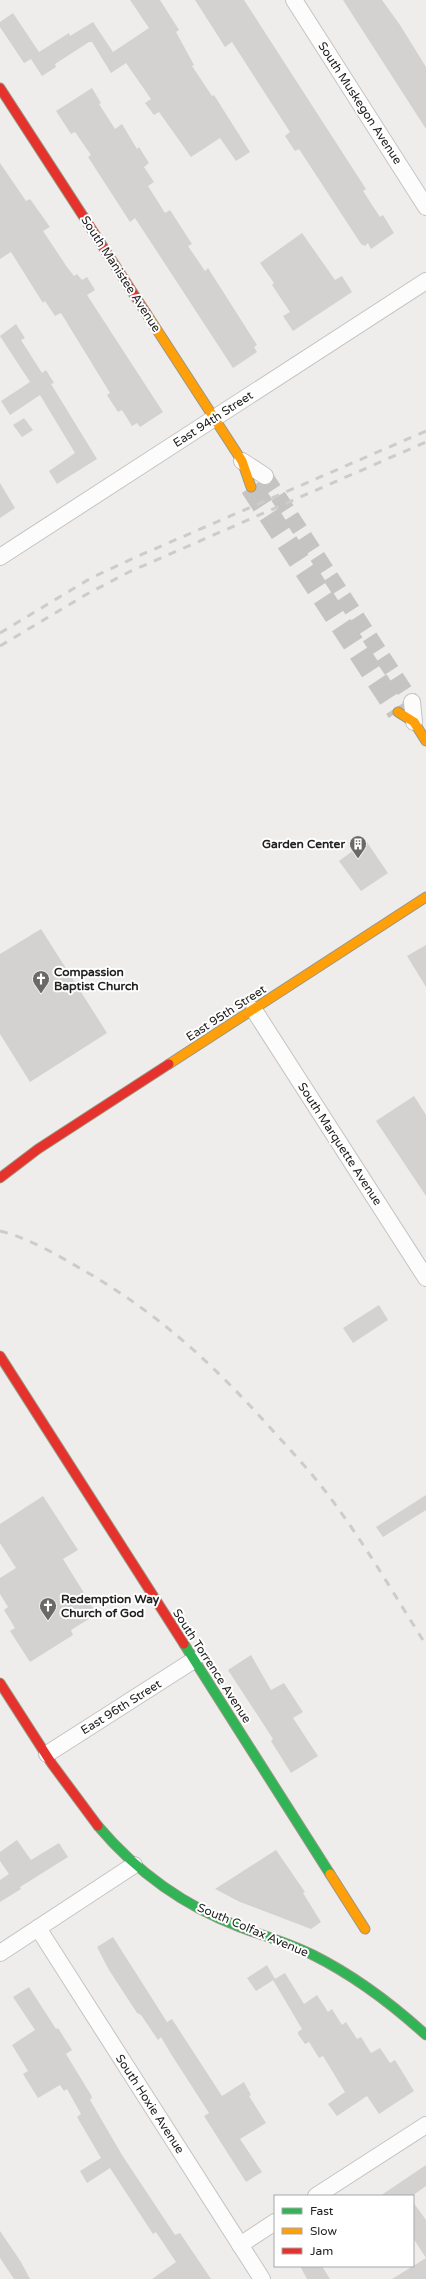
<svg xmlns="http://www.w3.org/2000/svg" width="426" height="2279" font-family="'Varela Round',sans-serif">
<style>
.building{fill:#d4d2d0}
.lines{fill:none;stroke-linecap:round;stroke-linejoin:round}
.street-tunnel{stroke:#c6c4c3;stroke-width:16;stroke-dasharray:16 8;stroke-linecap:butt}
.secondary-tunnel{stroke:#c6c4c3;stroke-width:22;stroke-dasharray:22 11;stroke-linecap:butt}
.street-casing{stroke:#c5c4c3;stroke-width:18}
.fast-casing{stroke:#999884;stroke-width:11}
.slow-casing{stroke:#999884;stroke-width:11}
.jam-casing{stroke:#999884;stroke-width:11}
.street{stroke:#fdfcfc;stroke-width:16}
.fast{stroke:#30b455;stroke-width:9}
.slow{stroke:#ff9f0a;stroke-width:9}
.jam{stroke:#e5322d;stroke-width:9}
.rail{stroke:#ccc;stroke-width:3;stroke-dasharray:8 8;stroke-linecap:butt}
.labels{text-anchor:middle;stroke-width:4;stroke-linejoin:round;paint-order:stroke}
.street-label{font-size:12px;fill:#222;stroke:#fff}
.poi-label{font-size:12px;font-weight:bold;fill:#222;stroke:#fff;text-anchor:start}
</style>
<rect width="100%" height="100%" fill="#efedeb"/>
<g class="building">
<polygon points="130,0 160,0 179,30 176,32 194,65 192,66 212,96 214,95 250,152 236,161 220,138 191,157 159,112 154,115 145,103 151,99 126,63 111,73 92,42 89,42 55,64 56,67 42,76 31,59 24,63 0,27 0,22 13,13 39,52 69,33 70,36 93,22 113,52 149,28"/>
<polygon points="195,0 244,0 366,189 363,191 380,217 383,215 394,233 371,249 368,243 365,246 361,244 299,149 295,151 285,136 290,132 232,42 225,47"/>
<polygon points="343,0 382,0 400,25 426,67 426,129"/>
<polygon points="92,88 101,103 99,104 115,129 122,124 137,149 139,147 149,163 144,167 154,182 148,186 165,213 170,210 192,244 188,246 205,271 208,268 257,345 254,347 257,352 233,368 135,218 130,222 88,157 91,155 75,132 71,134 56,111"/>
<polygon points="0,163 26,201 30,199 50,227 43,231 67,267 74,276 77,274 82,280 87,277 95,290 87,295 163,412 140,427 137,423 132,426 122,410 118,412 107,395 110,393 61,313 55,316 45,301 43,303 11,252 0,259"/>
<polygon points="302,233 335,280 342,276 352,292 293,331 283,316 290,312 272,285 274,283 260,263"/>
<polygon points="16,324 25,338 21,340 42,373 46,370 54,383 51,384 97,459 57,484 49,471 75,453 40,395 10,415 1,401 30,382 0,336"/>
<polygon points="24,418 33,430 22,437 13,425"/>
<polygon points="0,483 15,508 0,518"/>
<polygon points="366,841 388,873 361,891 339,861"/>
<polygon points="41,929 107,1033 30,1082 0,1034 0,954"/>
<polygon points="426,945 426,987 407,956"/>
<polygon points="414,1096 426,1115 426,1196 376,1121"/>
<polygon points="379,1305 388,1320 353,1343 343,1328"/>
<polygon points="426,1495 426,1510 383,1537 376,1527"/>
<polygon points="43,1496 78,1550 63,1559 97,1614 71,1630 73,1635 30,1662 10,1631 15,1628 4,1610 8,1607 0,1594 0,1578 16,1568 0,1543 0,1524"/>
<polygon points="251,1655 271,1690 284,1683 303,1712 293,1718 318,1756 291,1773 271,1741 273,1739 228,1670"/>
<polygon points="17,1840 31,1860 59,1843 68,1857 20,1887 21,1889 0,1902 0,1880 9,1874 0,1861 0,1852"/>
<polygon points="276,1850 305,1892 303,1893 321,1922 311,1929 240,1902 215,1889"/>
<polygon points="113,1937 167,2022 172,2019 222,2096 244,2082 251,2095 249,2096 266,2123 240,2139 262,2172 246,2182 204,2116 209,2113 171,2054 161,2037 158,2040 141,2015 137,2013 109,1970 97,1947"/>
<polygon points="267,1965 275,1979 256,1991 247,1978"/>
<polygon points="285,1973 304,2004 317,1995 328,2012 332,2009 342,2025 346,2022 357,2039 361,2037 371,2053 380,2048 390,2063 395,2060 414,2091 379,2114 367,2096 337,2116 328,2104 345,2092 323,2056 319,2058 309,2042 305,2044 298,2034 298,2032 302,2029 273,1980"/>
<polygon points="29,1987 56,2029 58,2028 72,2050 66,2054 91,2095 92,2098 90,2100 122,2155 175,2235 180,2233 211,2279 152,2279 176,2262 156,2232 153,2234 110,2168 87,2183 80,2171 101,2158 77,2117 81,2114 67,2089 64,2091 60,2085 38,2098 23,2074 28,2071 12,2045 35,2030 13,1997"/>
<polygon points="426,2165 426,2186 412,2196 380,2196"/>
<polygon points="413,2202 426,2220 426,2279 392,2279 426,2258 413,2238"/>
<polygon points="0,2231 21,2262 30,2279 14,2279 0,2258"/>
<polygon points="300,2266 322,2266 330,2279 307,2279"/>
</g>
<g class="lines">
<polyline class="street-tunnel" points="265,476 412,702"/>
<polyline class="secondary-tunnel" points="251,487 398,712"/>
<g class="street-casing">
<g id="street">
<polyline points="294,0 426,207"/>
<polyline points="242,461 265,476"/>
<polyline points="0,557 426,281"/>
<polyline points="412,702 414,722"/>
<polyline points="254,1010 426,1278"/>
<polyline points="47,1754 194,1660"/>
<polyline points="38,1928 262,2279"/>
<polyline points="0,1953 134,1865"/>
<polyline points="316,2196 426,2125"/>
<polyline points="240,2245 275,2222"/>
</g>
</g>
<g class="fast-casing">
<g id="fast">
<polyline points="184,1644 330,1874"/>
<path d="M98,1826C136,1871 184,1906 240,1927C264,1936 289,1943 313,1955C355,1976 392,2004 426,2035"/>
</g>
</g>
<g class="slow-casing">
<g id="slow">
<polyline points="146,313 242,461 251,487"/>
<polyline points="398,712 414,722 426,741"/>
<polyline points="169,1064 426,897"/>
<polyline points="330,1874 365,1929"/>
</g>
</g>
<g class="jam-casing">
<g id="jam">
<polyline points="0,88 146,313"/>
<polyline points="0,1178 38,1149 169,1064"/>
<polyline points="0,1356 184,1644"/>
<polyline points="0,1683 52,1764 98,1826"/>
</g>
</g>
<use href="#street" class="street"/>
<use href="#fast" class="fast"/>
<use href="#slow" class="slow"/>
<use href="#jam" class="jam"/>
<g class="rail">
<polyline points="0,633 91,578 136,557 426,431"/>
<polyline points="0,646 87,594 129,572 426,442"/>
<path d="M0,1231C32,1239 62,1258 90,1274C163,1317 218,1369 274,1432C296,1456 318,1480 337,1507C369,1551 397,1599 426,1645"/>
</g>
</g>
<defs>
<g id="building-pin" transform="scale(0.9)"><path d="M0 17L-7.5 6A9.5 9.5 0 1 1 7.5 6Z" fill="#6a6968" stroke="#fff"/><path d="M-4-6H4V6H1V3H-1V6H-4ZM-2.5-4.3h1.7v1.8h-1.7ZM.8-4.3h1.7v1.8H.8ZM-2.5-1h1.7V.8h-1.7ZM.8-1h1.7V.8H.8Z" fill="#fff"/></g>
<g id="church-pin" transform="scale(0.9)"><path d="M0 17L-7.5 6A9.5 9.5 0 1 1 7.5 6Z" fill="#6a6968" stroke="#fff"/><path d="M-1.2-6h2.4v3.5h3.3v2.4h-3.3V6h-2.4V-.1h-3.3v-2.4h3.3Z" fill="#fff"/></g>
</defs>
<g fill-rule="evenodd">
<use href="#building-pin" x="358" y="844"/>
<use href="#church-pin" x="41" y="979"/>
<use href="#church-pin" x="48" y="1606"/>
</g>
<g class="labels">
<g class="street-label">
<text transform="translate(360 103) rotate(57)" y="4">South Muskegon Avenue</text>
<text transform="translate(121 274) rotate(57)" y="4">South Manistee Avenue</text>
<text transform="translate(213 419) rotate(-33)" y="4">East 94th Street</text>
<text transform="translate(226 1013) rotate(-33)" y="4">East 95th Street</text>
<text transform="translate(340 1144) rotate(57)" y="4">South Marquette Avenue</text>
<text transform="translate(212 1666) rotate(57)" y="4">South Torrence Avenue</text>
<text transform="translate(121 1707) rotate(-32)" y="4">East 96th Street</text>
<text transform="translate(253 1930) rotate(23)" y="4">South Colfax Avenue</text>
<text transform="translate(150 2104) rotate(57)" y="4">South Hoxie Avenue</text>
</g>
<g class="poi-label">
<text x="345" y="848" text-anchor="end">Garden Center</text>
<text x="54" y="976">Compassion<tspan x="54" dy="14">Baptist Church</tspan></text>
<text x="61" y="1603">Redemption Way<tspan x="61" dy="14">Church of God</tspan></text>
</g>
</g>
<rect x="274" y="2195" width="140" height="72" fill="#ffffff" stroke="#a7a7a7"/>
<rect x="282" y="2208" width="20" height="6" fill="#30b455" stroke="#a7a7a7"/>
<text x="310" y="2215" font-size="12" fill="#222222">Fast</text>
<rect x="282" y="2228" width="20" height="6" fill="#ff9f0a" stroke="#a7a7a7"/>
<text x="310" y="2235" font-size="12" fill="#222222">Slow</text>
<rect x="282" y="2248" width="20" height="6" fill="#e5322d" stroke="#a7a7a7"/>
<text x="310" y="2255" font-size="12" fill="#222222">Jam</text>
</svg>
